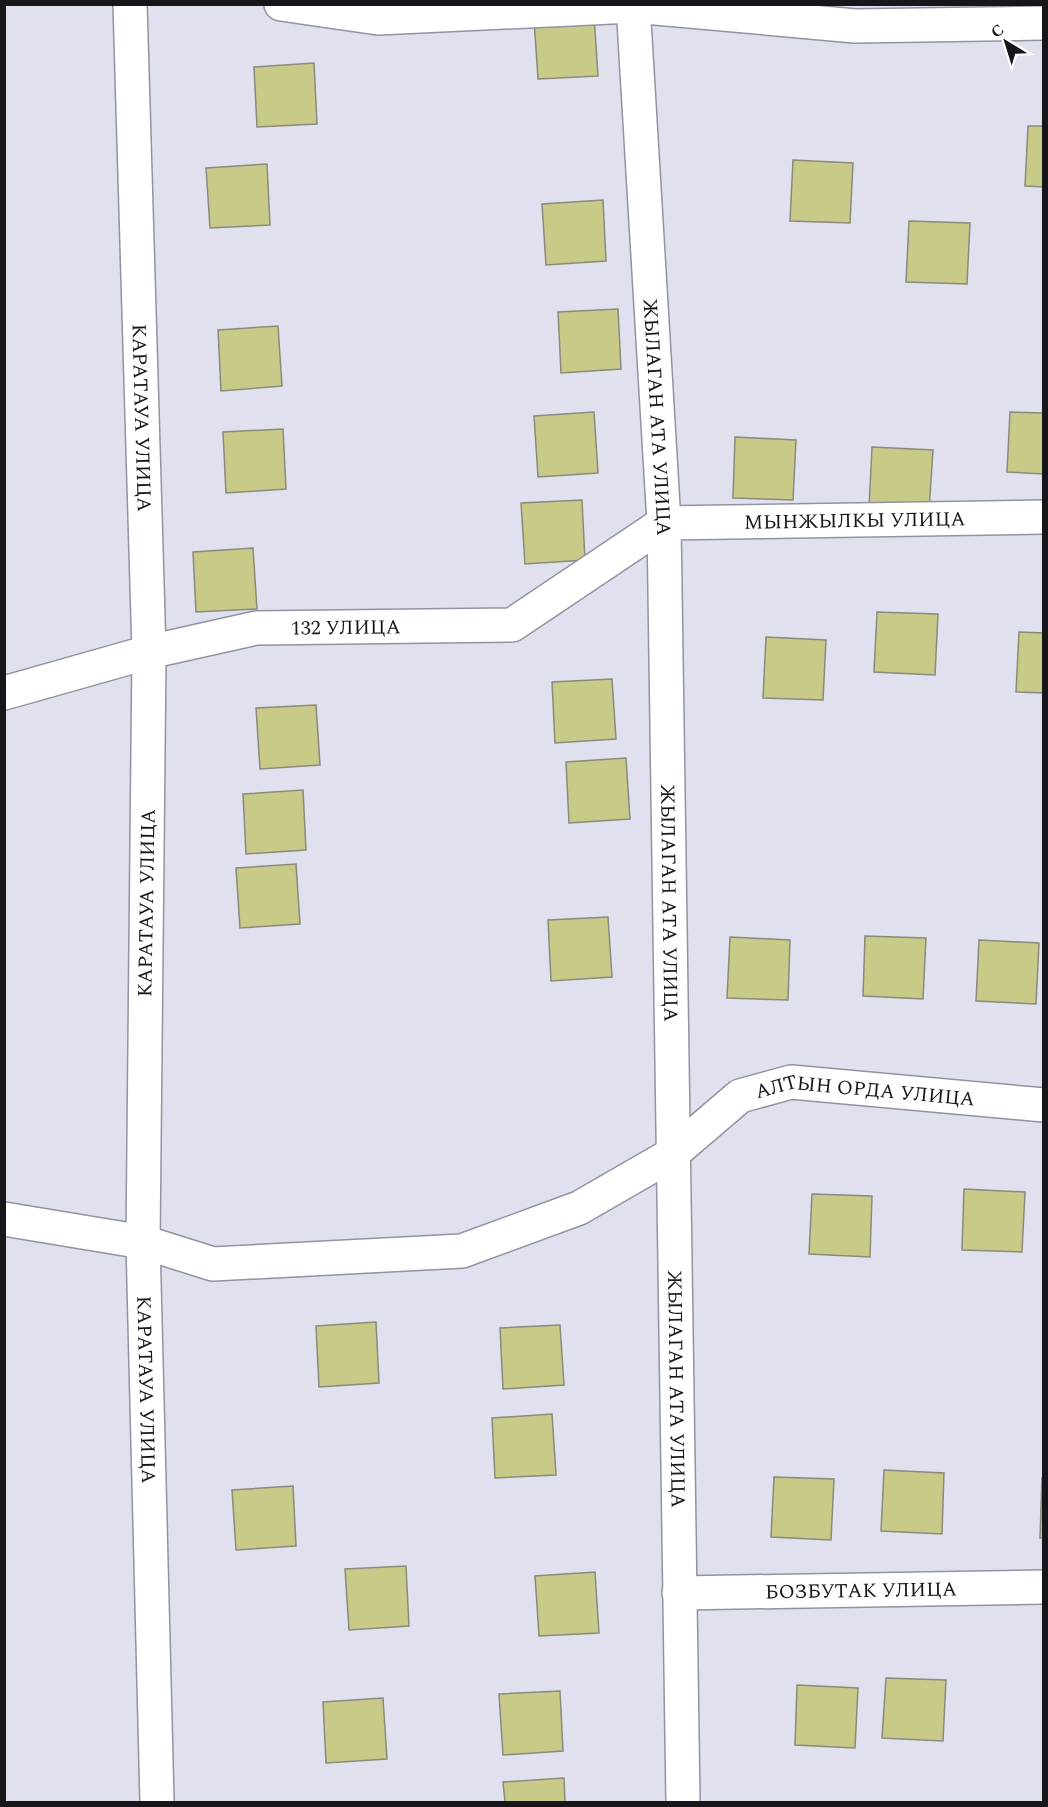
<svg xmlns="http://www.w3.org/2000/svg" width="1048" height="1807" font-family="Spectral,serif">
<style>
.building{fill:#c8ca87;stroke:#8a8a7d;stroke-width:1.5}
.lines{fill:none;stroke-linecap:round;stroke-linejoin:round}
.minor-casing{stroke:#9193a0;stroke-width:36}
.minor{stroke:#fff;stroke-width:33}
.labels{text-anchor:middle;stroke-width:6;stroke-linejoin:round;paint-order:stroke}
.street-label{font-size:20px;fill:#16161b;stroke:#fff}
</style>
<rect width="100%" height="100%" fill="#e0e1ef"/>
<g class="building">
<polygon points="594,15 598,76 538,79 534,19"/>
<polygon points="314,63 317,124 257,127 254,67"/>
<polygon points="1028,126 1044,126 1044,187 1025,186"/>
<polygon points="793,160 853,163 850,223 790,221"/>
<polygon points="267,164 270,225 210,228 206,168"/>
<polygon points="603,200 606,261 546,265 542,204"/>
<polygon points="909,221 970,223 967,284 906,282"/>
<polygon points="618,309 621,369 561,373 558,312"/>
<polygon points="278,326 282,386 221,391 218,330"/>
<polygon points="594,412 598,473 538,477 534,416"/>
<polygon points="1010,412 1044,413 1044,474 1007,472"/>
<polygon points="283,429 286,489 226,493 223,432"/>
<polygon points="735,437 796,440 793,500 733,498"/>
<polygon points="872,447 933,450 929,511 869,508"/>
<polygon points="582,500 585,560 525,564 521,503"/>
<polygon points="253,548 257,609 196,612 193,552"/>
<polygon points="877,612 938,614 935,675 874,672"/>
<polygon points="1019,632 1044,633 1044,693 1016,692"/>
<polygon points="766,637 826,640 823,700 763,698"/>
<polygon points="612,679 616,739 555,743 552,682"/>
<polygon points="316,705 320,765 260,769 256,708"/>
<polygon points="626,758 630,819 569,823 566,762"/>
<polygon points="303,790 306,850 246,854 243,794"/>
<polygon points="296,864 300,924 240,928 236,868"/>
<polygon points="608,917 612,977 551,981 548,920"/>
<polygon points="865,936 926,938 923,999 863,996"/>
<polygon points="730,937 790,940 788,1000 727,998"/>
<polygon points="979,940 1039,943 1036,1004 976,1001"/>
<polygon points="964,1189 1025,1192 1022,1252 962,1250"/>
<polygon points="812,1194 872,1196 870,1257 809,1254"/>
<polygon points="376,1322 379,1383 319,1387 316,1326"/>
<polygon points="560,1325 564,1385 503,1389 500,1328"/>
<polygon points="552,1414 556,1475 495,1478 492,1418"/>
<polygon points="884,1470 944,1473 942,1534 881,1531"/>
<polygon points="774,1477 834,1479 831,1540 771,1537"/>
<polygon points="1042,1478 1044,1478 1044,1538 1040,1538"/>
<polygon points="293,1486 296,1546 236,1550 232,1490"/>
<polygon points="406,1566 409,1626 349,1630 345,1569"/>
<polygon points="595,1572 599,1633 539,1636 535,1576"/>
<polygon points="886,1678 946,1680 943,1741 882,1738"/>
<polygon points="797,1685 858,1688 855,1748 795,1745"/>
<polygon points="560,1691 563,1751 503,1755 499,1694"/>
<polygon points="383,1698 387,1759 326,1763 323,1702"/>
<polygon points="564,1778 565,1802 505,1802 503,1782"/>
</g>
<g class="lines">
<g class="minor-casing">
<g id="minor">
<path id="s1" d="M130,4L149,652L143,1242L157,1802"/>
<polyline points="281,4 378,18 633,6 855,26 1044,23"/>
<path id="s2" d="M633,4L664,523L683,1802"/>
<path id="s3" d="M4,693L149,652L256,628L512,625L664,523L1044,517"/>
<path id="s4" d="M4,1219L143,1242L213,1264L462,1251L579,1208L671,1155L740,1096L791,1082L1044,1105"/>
<path id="s5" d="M679,1593L1044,1587"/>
</g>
</g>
<use href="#minor" class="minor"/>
</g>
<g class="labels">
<g class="street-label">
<text dy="7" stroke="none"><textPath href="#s2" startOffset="414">ЖЫЛАГАН АТА УЛИЦА</textPath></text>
<text dy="7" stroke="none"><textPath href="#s1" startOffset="414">КАРАТАУА УЛИЦА</textPath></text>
<text dy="7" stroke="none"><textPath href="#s3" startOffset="890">МЫНЖЫЛКЫ УЛИЦА</textPath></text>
<text dy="7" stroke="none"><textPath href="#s3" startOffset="350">132 УЛИЦА</textPath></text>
<text transform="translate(146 903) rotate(-89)" y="7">КАРАТАУА УЛИЦА</text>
<text dy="7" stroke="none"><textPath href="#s2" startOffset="900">ЖЫЛАГАН АТА УЛИЦА</textPath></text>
<text dy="7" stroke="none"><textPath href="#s4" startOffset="912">АЛТЫН ОРДА УЛИЦА</textPath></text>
<text dy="7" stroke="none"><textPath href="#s1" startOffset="1386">КАРАТАУА УЛИЦА</textPath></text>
<text dy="7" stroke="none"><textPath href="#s2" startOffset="1386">ЖЫЛАГАН АТА УЛИЦА</textPath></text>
<text dy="7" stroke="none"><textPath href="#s5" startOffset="182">БОЗБУТАК УЛИЦА</textPath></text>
</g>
</g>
<rect width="1048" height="1807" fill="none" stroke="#16161b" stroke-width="12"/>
<g transform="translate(1006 42) rotate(322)" stroke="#ffffff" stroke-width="4.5" paint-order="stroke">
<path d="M0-4.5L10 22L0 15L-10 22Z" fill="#16161b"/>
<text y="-9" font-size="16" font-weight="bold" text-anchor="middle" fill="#16161b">С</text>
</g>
</svg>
